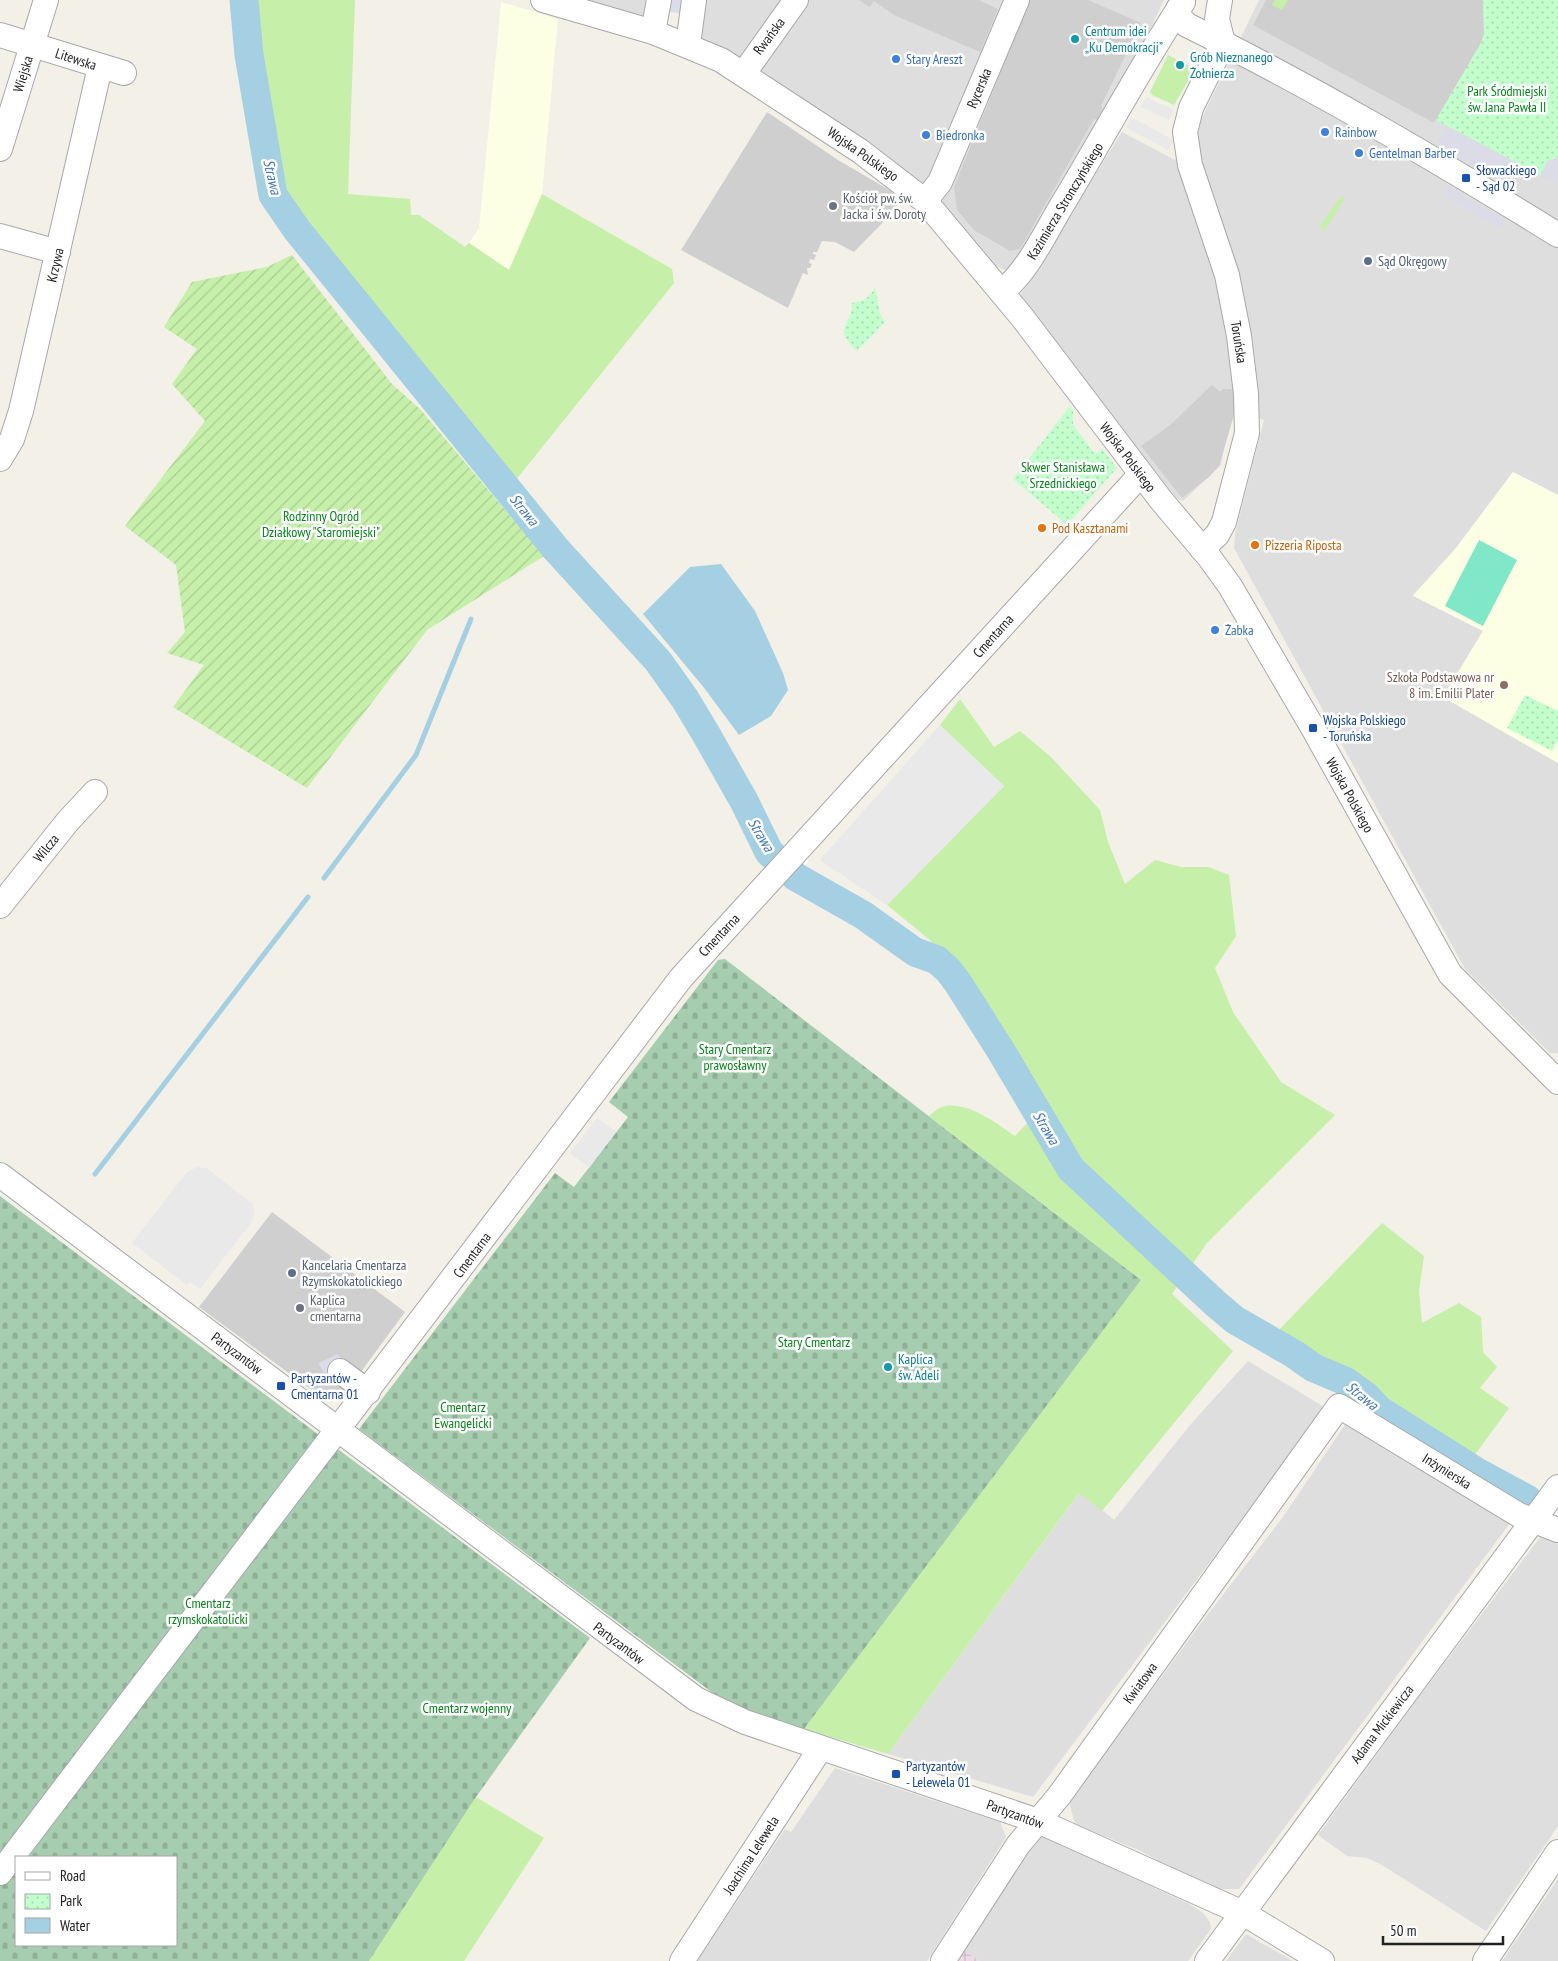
<svg xmlns="http://www.w3.org/2000/svg" width="1558" height="1961" font-family="'PT Sans Narrow',sans-serif">
<style>
.residential{fill:#dfdede}
.industrial{fill:url(#industrial-grid)}
.education{fill:#fdffe4}
.religious{fill:#cfcfcf}
.grass{fill:#c6efaa}
.cemetery{fill:url(#cemetery-stones);fill-rule:evenodd}
.park{fill:url(#park-dots)}
.garden{fill:url(#garden-furrows)}
.pitch{fill:#80e7c8}
.parking{fill:#e9e9e9}
.plaza{fill:#dcdbe8}
.water{fill:#a5cfe3}
.pier{fill:#fff}
.lines{fill:none;stroke-linecap:round;stroke-linejoin:round}
.stream{stroke:#a5cfe3;stroke-width:5}
.river{stroke:#a5cfe3;stroke-width:29}
.minor-casing{stroke:#a8a8a8;stroke-width:26}
.minor{stroke:#fff;stroke-width:24}
.culture-dot{fill:#0f9aa8;stroke:#fff;stroke-width:2}
.shop-dot{fill:#3f7fe0;stroke:#fff;stroke-width:2}
.transit-dot{fill:#1a4fb4;stroke:#fff;stroke-width:2}
.worship-dot{fill:#6b7280;stroke:#fff;stroke-width:2}
.service-dot{fill:#5c6f8a;stroke:#fff;stroke-width:2}
.food-dot{fill:#e8710a;stroke:#fff;stroke-width:2}
.education-dot{fill:#8d6e63;stroke:#fff;stroke-width:2}
.labels{text-anchor:middle;stroke-width:5;stroke-linejoin:round;paint-order:stroke}
.culture-label{font-size:14px;fill:#0d838f;stroke:#fff;text-anchor:start}
.street-label{font-size:14px;fill:#212121;stroke:#fff}
.shop-label{font-size:14px;fill:#366cbe;stroke:#fff;text-anchor:start}
.park-label{font-size:14px;fill:#04861a;stroke:#fff}
.transit-label{font-size:14px;fill:#164399;stroke:#fff;text-anchor:start}
.worship-label{font-size:14px;fill:#5b616d;stroke:#fff;text-anchor:start}
.service-label{font-size:14px;fill:#4e5e75;stroke:#fff;text-anchor:start}
.food-label{font-size:14px;fill:#c56008;stroke:#fff;text-anchor:start}
.education-label{font-size:14px;fill:#785e54;stroke:#fff;text-anchor:end}
.water-label{font-size:15px;font-style:italic;fill:#4475bb;stroke:#fff}
</style>
<defs>
<pattern id="industrial-grid" width="8" height="8" patternUnits="userSpaceOnUse" patternTransform="scale(1.25)"><rect width="8" height="8" fill="#ecd9e7"/><path d="M0 4h8M4 0v8" fill="none" stroke="#cabac6"/></pattern>
<pattern id="cemetery-stones" width="16" height="16" patternUnits="userSpaceOnUse" patternTransform="scale(1.25)"><rect width="16" height="16" fill="#a7cdb0"/><path d="M2 7V4a2 2 0 0 1 4 0v3zM10 15v-3a2 2 0 0 1 4 0v3z" fill="#8fb097"/></pattern>
<pattern id="park-dots" width="8" height="8" patternUnits="userSpaceOnUse" patternTransform="scale(1.25)"><rect width="8" height="8" fill="#c3fecd"/><path d="M2 2h.1M6 6h.1" fill="none" stroke="#a7d9b0" stroke-width="1.8" stroke-linecap="round"/></pattern>
<pattern id="garden-furrows" width="10" height="10" patternUnits="userSpaceOnUse" patternTransform="scale(1.25)"><rect width="10" height="10" fill="#c6efaa"/><path d="M-1 1l2-2M0 10L10 0M9 11l2-2" fill="none" stroke="#aacd92"/></pattern>
</defs>
<rect width="100%" height="100%" fill="#f2f0e7"/>
<g class="residential">
<polygon points="580,0 653,0 645,21"/>
<polygon points="700,0 1164,0 1120,94 1016,269 1007,271 996,266 944,210 702,40 700,35"/>
<polygon points="1259,0 1558,0 1558,495 1513,472 1456,548 1413,595 1483,631 1443,697 1558,763 1558,1053 1550,1053 1465,969 1234,548 1235,534 1264,420 1231,407 1221,465 1183,501 1177,499 1019,297 1122,132 1175,160 1200,122"/>
<polygon points="1248,1361 1326,1408 1033,1797 888,1754 1080,1492 1114,1520 1190,1425"/>
<polygon points="1346,1423 1510,1523 1239,1889 1208,1889 1141,1851 1075,1824 1069,1802 1205,1618 1283,1517"/>
<polygon points="1542,1535 1558,1541 1558,1826 1486,1931 1382,1865 1367,1858 1347,1856 1318,1835 1418,1698"/>
<polygon points="835,1768 1000,1822 1006,1837 927,1961 697,1961 785,1829 791,1832"/>
<polygon points="1037,1837 1045,1837 1191,1905 1203,1913 1210,1922 1211,1929 1188,1961 980,1961 964,1951"/>
<polygon points="1558,1879 1558,1961 1502,1961 1541,1904"/>
<polygon points="1246,1934 1293,1961 1226,1961"/>
</g>
<polygon class="industrial" points="964,1951 980,1961 958,1961"/>
<g class="education">
<polygon points="501,2 558,19 542,194 509,270 469,243 479,228"/>
<polygon points="1513,472 1558,495 1558,763 1443,697 1483,631 1413,596 1456,548"/>
</g>
<g class="religious">
<polygon points="859,0 979,0 998,9 980,52 894,15 874,1 869,7"/>
<polygon points="1026,0 1088,0 1141,23 1101,106 1103,108 1097,120 1094,119 1020,249 1010,251 974,230 957,210 954,187 1004,64"/>
<polygon points="1266,0 1483,0 1484,34 1481,43 1434,123 1253,25"/>
<polygon points="767,112 838,160 891,191 900,201 890,215 854,252 835,242 822,241 817,252 813,252 813,254 816,255 814,260 810,259 809,263 812,264 810,268 807,268 808,275 803,273 788,308 681,250"/>
<polygon points="1212,385 1220,392 1223,389 1234,389 1234,415 1219,466 1209,477 1182,498 1141,446 1169,426"/>
<polygon points="272,1212 405,1312 346,1392 320,1396 199,1307"/>
</g>
<g class="grass">
<polygon points="247,0 355,0 348,194 410,199 411,215 419,215 465,247 469,243 509,270 542,194 672,269 674,283 511,486 393,346 287,208 255,67"/>
<polygon points="1275,0 1288,0 1282,10 1272,5"/>
<polygon points="1168,55 1178,60 1175,67 1183,71 1186,64 1195,69 1174,105 1152,95 1150,92"/>
<polygon points="1341,196 1345,198 1325,230 1319,227"/>
<path d="M960,699L994,747L1020,731L1051,757L1100,810L1108,842L1125,884L1155,860L1181,867H1209L1229,875L1236,936L1215,968L1233,1012L1281,1082L1335,1115L1207,1243L1172,1294L1233,1351L1102,1511L1079,1493L888,1754L804,1729L1141,1280L929,1116C933,1113 938,1108 942,1107C966,1099 997,1124 1015,1136L1047,1102L994,1017L930,940L887,905L1004,786L940,725Z"/>
<polygon points="1382,1223 1424,1256 1419,1291 1422,1323 1459,1303 1481,1317 1483,1352 1497,1367 1480,1388 1509,1408 1474,1456 1277,1332"/>
<polygon points="476,1797 544,1838 464,1961 369,1961"/>
</g>
<g class="cemetery">
<polygon points="725,959 1141,1280 804,1729 735,1706 717,1696 359,1429 555,1173 574,1187 628,1117 609,1102 718,960"/>
<path d="M0,1196L590,1638L476,1797L369,1961H0ZM16,1857H176V1945H16Z"/>
</g>
<g class="park">
<polygon points="1483,0 1558,0 1558,184 1436,120 1481,43 1484,34"/>
<path d="M875,286L880,314L885,322L857,351C831,326 852,328 852,303C863,301 872,297 875,286Z"/>
<polygon points="1070,406 1073,411 1073,425 1095,454 1102,449 1117,468 1067,525 1013,479"/>
<polygon points="1525,695 1558,711 1558,740 1552,751 1507,728"/>
</g>
<polygon class="garden" points="292,255 392,384 420,409 544,556 427,630 307,788 173,707 204,665 167,653 185,632 176,565 125,526 205,421 172,384 197,349 164,327 192,282 267,267"/>
<polygon class="pitch" points="1479,540 1517,560 1483,626 1445,606"/>
<g class="parking">
<polygon points="1146,97 1174,110 1169,120 1141,107"/>
<polygon points="1131,117 1174,140 1168,150 1126,127"/>
<polygon points="940,725 1004,786 887,905 820,860"/>
<polygon points="597,1118 616,1132 589,1168 570,1153"/>
<polygon points="197,1167 206,1168 253,1204 254,1213 253,1220 200,1289 190,1282 187,1285 132,1243 187,1172"/>
</g>
<g class="plaza">
<polygon points="651,0 702,0 699,16 650,9"/>
<polygon points="1447,127 1515,163 1504,182 1438,143"/>
<polygon points="1558,157 1558,184 1541,176 1547,161"/>
<polygon points="1447,186 1505,220 1500,229 1443,195"/>
<polygon points="338,1354 345,1364 348,1389 327,1377 318,1363"/>
</g>
<polygon class="water" points="721,564 755,611 783,673 788,690 771,716 739,735 705,689 643,614 690,567"/>
<g class="pier">
<polygon points="787,842 809,861 787,886 774,876 765,865"/>
<polygon points="1531,1494 1558,1506 1558,1517 1556,1520 1523,1505"/>
</g>
<g class="lines">
<g class="stream">
<polyline points="324,878 416,755 471,619"/>
<polyline points="95,1174 308,897"/>
</g>
<polyline class="river" points="244,0 249,55 273,195 297,230 555,548 658,661 685,699 706,734 744,801 769,852 796,877 863,915 915,952 937,960 948,970 958,983 1001,1051 1071,1169 1216,1304 1235,1320 1294,1354 1314,1368 1345,1381 1366,1396 1379,1410 1477,1472 1527,1499"/>
<g class="minor-casing">
<g id="minor">
<polyline points="543,0 653,32 721,60 860,151 925,201 1022,317 1161,500 1209,557 1230,586 1313,728 1450,974 1558,1082"/>
<path d="M1178,9L1179,17L1187,25C1315,88 1437,160 1558,235"/>
<polyline points="653,32 659,0"/>
<polyline points="0,35 124,73"/>
<polyline points="688,45 694,0"/>
<polyline points="744,73 796,0"/>
<polyline points="0,149 46,0"/>
<polyline points="925,201 940,182 1017,0"/>
<polyline points="0,236 58,252"/>
<path d="M1002,292C1029,269 1044,235 1062,205C1103,137 1140,68 1183,2"/>
<polyline points="0,459 12,439 21,411 100,67"/>
<polyline points="1202,549 1217,535 1224,522 1247,433 1246,394 1239,336 1227,275 1190,165 1185,132 1191,108 1223,43 1217,19 1220,0"/>
<polyline points="0,906 68,821 95,792"/>
<polyline points="0,1175 696,1699 745,1722 1038,1821 1243,1913 1322,1961"/>
<polyline points="340,1371 368,1392"/>
<polyline points="0,1873 681,978 1141,474"/>
<polyline points="682,1961 820,1749"/>
<polyline points="943,1961 1018,1845 1059,1796 1339,1406 1519,1515 1558,1530"/>
<polyline points="1207,1961 1558,1487"/>
<polyline points="1485,1961 1558,1852"/>
</g>
</g>
<use href="#minor" class="minor"/>
</g>
<g class="culture-dot">
<circle cx="1075" cy="39" r="5"/>
<circle cx="1180" cy="65" r="5"/>
<circle cx="888" cy="1367" r="5"/>
</g>
<g class="shop-dot">
<circle cx="896" cy="59" r="5"/>
<circle cx="1325" cy="132" r="5"/>
<circle cx="926" cy="135" r="5"/>
<circle cx="1359" cy="153" r="5"/>
<circle cx="1215" cy="630" r="5"/>
</g>
<g class="transit-dot">
<rect x="1461" y="173" width="10" height="10" rx="2.5"/>
<rect x="1308" y="723" width="10" height="10" rx="2.5"/>
<rect x="276" y="1381" width="10" height="10" rx="2.5"/>
<rect x="891" y="1769" width="10" height="10" rx="2.5"/>
</g>
<g class="worship-dot">
<circle cx="833" cy="206" r="5"/>
<circle cx="300" cy="1308" r="5"/>
</g>
<g class="service-dot">
<circle cx="1368" cy="261" r="5"/>
<circle cx="292" cy="1273" r="5"/>
</g>
<g class="food-dot">
<circle cx="1042" cy="528" r="5"/>
<circle cx="1255" cy="545" r="5"/>
</g>
<circle class="education-dot" cx="1504" cy="685" r="5"/>
<g class="labels">
<g class="culture-label">
<text x="1085" y="36">Centrum idei<tspan x="1085" dy="16">„Ku Demokracji”</tspan></text>
<text x="1190" y="62">Grób Nieznanego<tspan x="1190" dy="16">Żołnierza</tspan></text>
<text x="898" y="1364">Kaplica<tspan x="898" dy="16">św. Adeli</tspan></text>
</g>
<g class="street-label">
<text transform="translate(769 36) rotate(-53)" y="5">Rwańska</text>
<text transform="translate(76 59) rotate(18)" y="5">Litewska</text>
<text transform="translate(23 74) rotate(-73)" y="5">Wiejska</text>
<text transform="translate(979 88) rotate(-67)" y="5">Rycerska</text>
<text transform="translate(863 154) rotate(35)" y="5">Wojska Polskiego</text>
<text transform="translate(1065 201) rotate(-59)" y="5">Kazimierza Stronczyńskiego</text>
<text transform="translate(55 265) rotate(-77)" y="5">Krzywa</text>
<text transform="translate(1239 342) rotate(81)" y="5">Toruńska</text>
<text transform="translate(1128 457) rotate(53)" y="5">Wojska Polskiego</text>
<text transform="translate(993 636) rotate(-48)" y="5">Cmentarna</text>
<text transform="translate(1350 795) rotate(61)" y="5">Wojska Polskiego</text>
<text transform="translate(46 848) rotate(-51)" y="5">Wilcza</text>
<text transform="translate(719 935) rotate(-47)" y="5">Cmentarna</text>
<text transform="translate(472 1255) rotate(-53)" y="5">Cmentarna</text>
<text transform="translate(237 1353) rotate(37)" y="5">Partyzantów</text>
<text transform="translate(1447 1471) rotate(32)" y="5">Inżynierska</text>
<text transform="translate(619 1643) rotate(37)" y="5">Partyzantów</text>
<text transform="translate(1140 1683) rotate(-54)" y="5">Kwiatowa</text>
<text transform="translate(1382 1724) rotate(-53)" y="5">Adama Mickiewicza</text>
<text transform="translate(1015 1814) rotate(20)" y="5">Partyzantów</text>
<text transform="translate(751 1855) rotate(-57)" y="5">Joachima Lelewela</text>
</g>
<g class="shop-label">
<text x="906" y="64">Stary Areszt</text>
<text x="1335" y="137">Rainbow</text>
<text x="936" y="140">Biedronka</text>
<text x="1369" y="158">Gentelman Barber</text>
<text x="1225" y="635">Żabka</text>
</g>
<g class="park-label">
<text x="1507" y="96">Park Śródmiejski<tspan x="1507" dy="16">św. Jana Pawła II</tspan></text>
<text x="1063" y="472">Skwer Stanisława<tspan x="1063" dy="16">Srzednickiego</tspan></text>
<text x="321" y="521">Rodzinny Ogród<tspan x="321" dy="16">Działkowy "Staromiejski"</tspan></text>
<text x="735" y="1054">Stary Cmentarz<tspan x="735" dy="16">prawosławny</tspan></text>
<text x="814" y="1347">Stary Cmentarz</text>
<text x="463" y="1412">Cmentarz<tspan x="463" dy="16">Ewangelicki</tspan></text>
<text x="208" y="1608">Cmentarz<tspan x="208" dy="16">rzymskokatolicki</tspan></text>
<text x="467" y="1713">Cmentarz wojenny</text>
</g>
<g class="transit-label">
<text x="1476" y="175">Słowackiego<tspan x="1476" dy="16">- Sąd 02</tspan></text>
<text x="1323" y="725">Wojska Polskiego<tspan x="1323" dy="16">- Toruńska</tspan></text>
<text x="291" y="1383">Partyzantów -<tspan x="291" dy="16">Cmentarna 01</tspan></text>
<text x="906" y="1771">Partyzantów<tspan x="906" dy="16">- Lelewela 01</tspan></text>
</g>
<g class="worship-label">
<text x="843" y="203">Kościół pw. św.<tspan x="843" dy="16">Jacka i św. Doroty</tspan></text>
<text x="310" y="1305">Kaplica<tspan x="310" dy="16">cmentarna</tspan></text>
</g>
<g class="service-label">
<text x="1378" y="266">Sąd Okręgowy</text>
<text x="302" y="1270">Kancelaria Cmentarza<tspan x="302" dy="16">Rzymskokatolickiego</tspan></text>
</g>
<g class="food-label">
<text x="1052" y="533">Pod Kasztanami</text>
<text x="1265" y="550">Pizzeria Riposta</text>
</g>
<g class="education-label">
<text x="1494" y="682">Szkoła Podstawowa nr<tspan x="1494" dy="16">8 im. Emilii Plater</tspan></text>
</g>
<g class="water-label">
<text transform="translate(272 177) rotate(77)" y="5">Strawa</text>
<text transform="translate(524 510) rotate(51)" y="5">Strawa</text>
<text transform="translate(761 835) rotate(59)" y="5">Strawa</text>
<text transform="translate(1046 1128) rotate(59)" y="5">Strawa</text>
<text transform="translate(1362 1396) rotate(39)" y="5">Strawa</text>
</g>
</g>
<rect x="15" y="1856" width="162" height="90" fill="#ffffff" stroke="#a6a6a6"/>
<rect x="25" y="1872" width="25" height="8" fill="#ffffff" stroke="#a6a6a6"/>
<text x="60" y="1881" font-size="15" fill="#212121">Road</text>
<rect x="25" y="1894" width="25" height="15" fill="url(#park-dots)" stroke="#a6a6a6"/>
<text x="60" y="1906" font-size="15" fill="#212121">Park</text>
<rect x="25" y="1918" width="25" height="15" fill="#a5cfe3" stroke="#a6a6a6"/>
<text x="60" y="1931" font-size="15" fill="#212121">Water</text>
<path d="M1383 1936v8h120v-8" fill="none" stroke="#212121" stroke-width="2.5"/>
<text x="1390" y="1936" font-size="15" fill="#212121" stroke="#ffffff" stroke-width="4" paint-order="stroke">50 m</text>
</svg>
